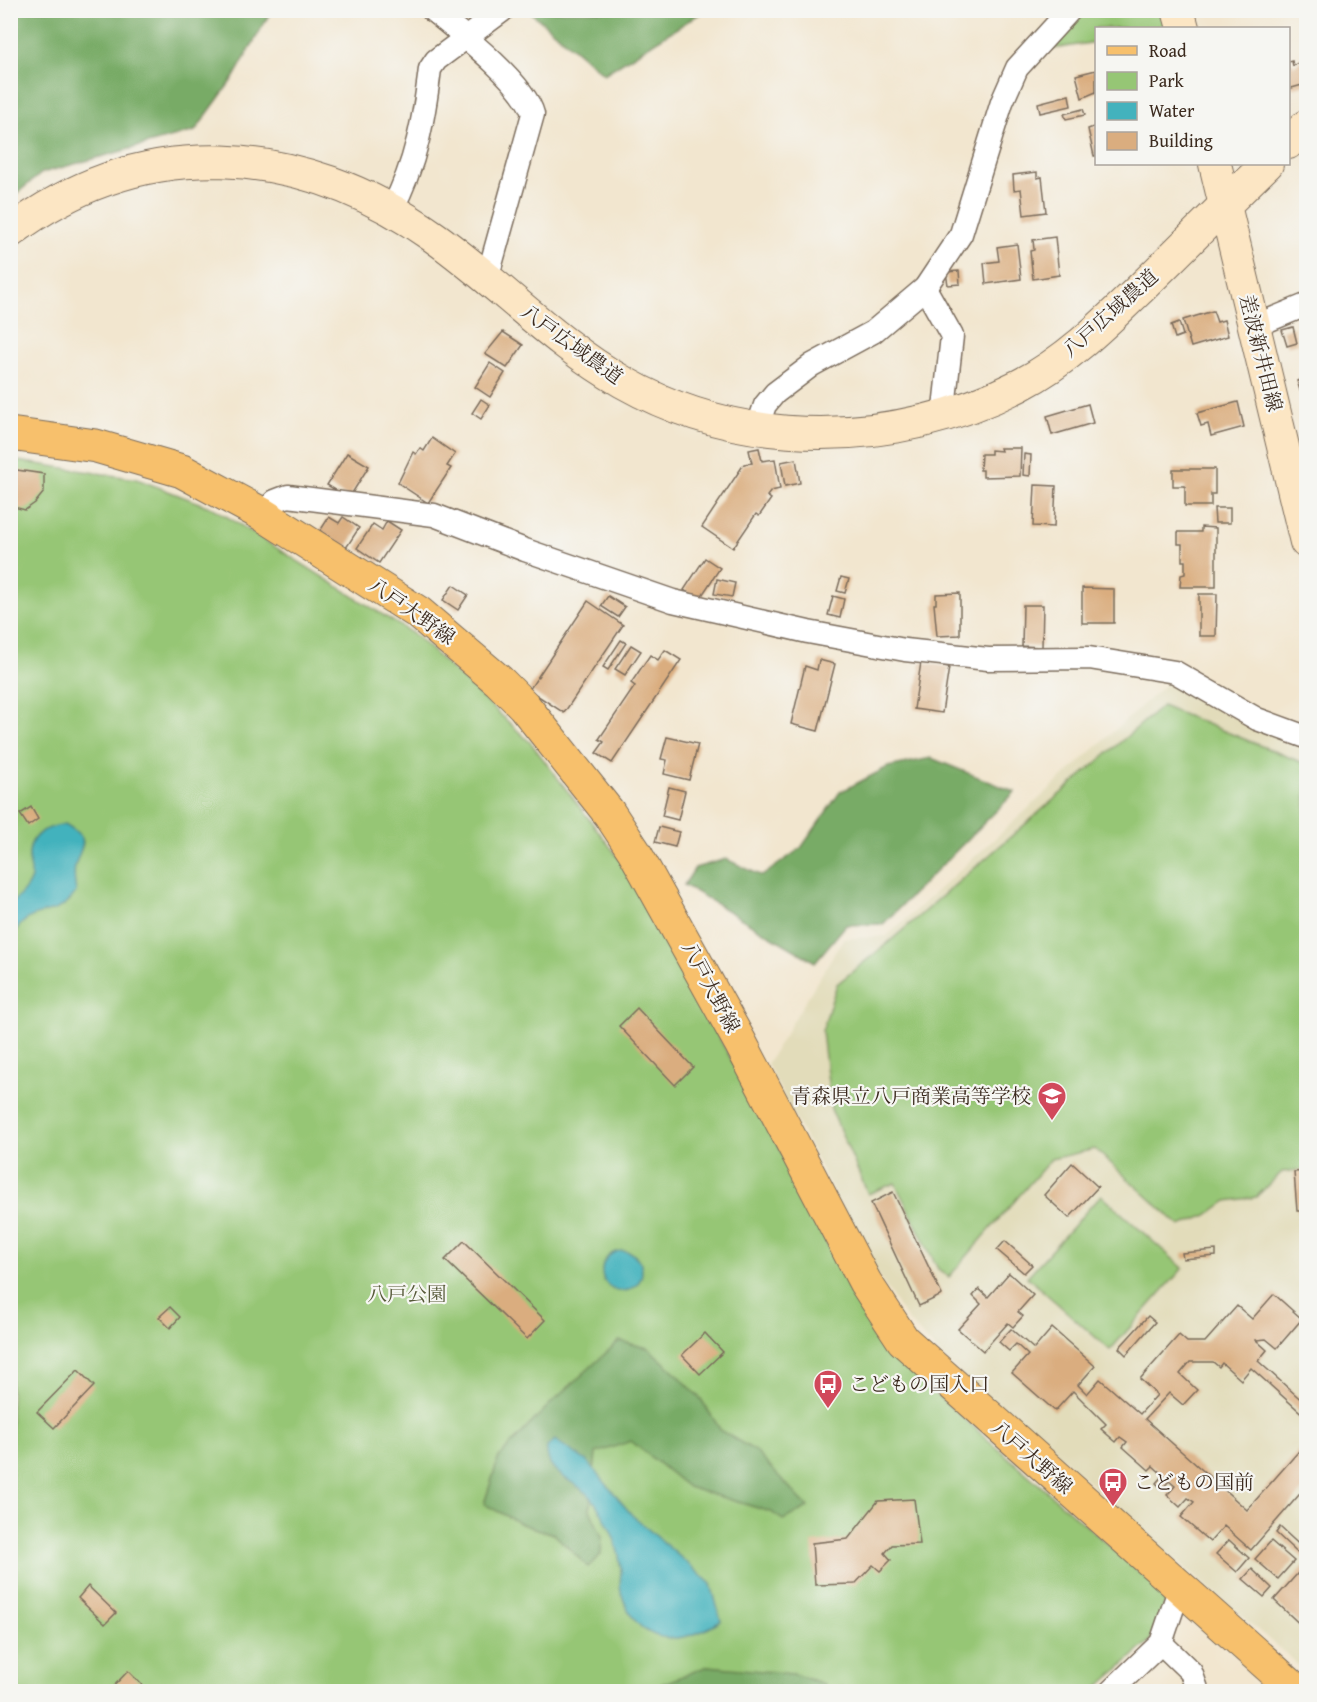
<svg xmlns="http://www.w3.org/2000/svg" width="1317" height="1702" font-family="'Gentium Book Plus','Noto Serif JP',serif">
<style>
.built{fill:#e2dcba}
.green{fill:#96c675;stroke:#68784a;stroke-width:1.5}
.forest{fill:#78ab66;stroke:#5a6a42;stroke-width:1.5}
.water{fill:#43b2bd;stroke:#3f6e6e;stroke-width:1.5}
.building{fill:#daad7f}
.lines{fill:none;stroke-linecap:round;stroke-linejoin:round}
.street-casing{stroke:#7b6c5c;stroke-width:25}
.secondary-casing{stroke:#7b6c5c;stroke-width:34}
.primary-casing{stroke:#7b6c5c;stroke-width:35}
.street{stroke:#fff;stroke-width:22}
.secondary{stroke:#fce6c4;stroke-width:32}
.primary{stroke:#f7c06c;stroke-width:33}
.labels{text-anchor:middle;stroke-width:4.5;stroke-linejoin:round;paint-order:stroke}
.street-label{font-size:20px;fill:#3b2a1e;stroke:#f6f6f2}
.poi-label{font-size:20px;fill:#3b2a1e;stroke:#f6f6f2;text-anchor:start}
.park-label{font-size:20px;fill:#565938;stroke:#f6f6f2}
</style>
<rect width="100%" height="100%" fill="#f6f6f2"/>
<filter id="ink" filterUnits="userSpaceOnUse"><feTurbulence type="fractalNoise" baseFrequency=".0167" numOctaves="2"/><feDisplacementMap in="SourceGraphic" scale="12" xChannelSelector="R" yChannelSelector="G"/><feConvolveMatrix kernelMatrix="1 2 1 2 8 2 1 2 1" color-interpolation-filters="sRGB"/></filter>
<filter id="wash" filterUnits="userSpaceOnUse"><feTurbulence type="fractalNoise" baseFrequency=".008" numOctaves="4" result="noise"/><feDisplacementMap in="SourceGraphic" scale="24" xChannelSelector="R" yChannelSelector="G"/><feGaussianBlur stdDeviation="1.35" result="paint"/><feColorMatrix in="noise" values="0 0 0 0 0 0 0 0 0 0 0 0 0 0 0 0 0 1.4 0 .05"/><feComposite in="paint" operator="in"/></filter>
<g filter="url(#wash)">
<rect width="100%" height="100%" fill="#f2e6cf"/>
<polygon class="built" points="1166,684 1248,724 1306,747 1306,1671 1159,1546 1060,1456 1040,1445 942,1357 907,1319 871,1265 767,1064 843,939 887,936"/>
<g class="green">
<polygon points="1077,11 1163,11 1168,28 1096,28 1096,42 1040,51"/>
<polygon points="11,460 137,479 215,509 415,635 531,743 625,866 772,1134 859,1307 922,1382 1168,1597 1150,1641 1094,1691 11,1692"/>
<polygon points="1162,706 1306,764 1306,1169 1282,1172 1256,1197 1227,1201 1207,1215 1180,1226 1095,1149 1051,1159 949,1277 938,1269 895,1183 868,1194 831,1109 822,1031 837,984 889,942"/>
<polygon points="1101,1195 1183,1268 1110,1350 1027,1277"/>
</g>
<g class="forest">
<polygon points="11,10 271,10 271,11 234,77 195,131 42,173 11,198"/>
<polygon points="529,11 704,11 604,74"/>
<polygon points="931,758 1015,792 883,924 846,925 815,962 684,885 695,868 726,859 762,876 801,848 840,792 888,767"/>
<polygon points="619,1341 648,1348 677,1374 701,1399 721,1431 754,1450 808,1507 783,1520 771,1512 688,1487 631,1441 596,1453 590,1510 602,1537 601,1554 588,1567 554,1534 521,1524 484,1504 499,1457 549,1405"/>
<polygon points="708,1666 793,1674 824,1684 825,1691 644,1691"/>
</g>
<g class="water">
<path d="M65,824C94,841 80,844 75,867C73,875 75,884 76,892C54,925 35,899 11,937V904C18,897 28,889 31,878C32,871 30,866 29,859C28,834 44,828 65,824Z"/>
<circle cx="622" cy="1271" r="20"/>
<path d="M555,1440L588,1462L632,1515L711,1584L721,1621C678,1648 637,1646 621,1592C619,1585 621,1577 621,1569C619,1549 612,1530 602,1514C598,1507 594,1500 589,1495C572,1479 545,1474 547,1447Z"/>
</g>
<g id="blocks">
<g class="building">
<polygon points="1306,58 1306,84 1288,89 1288,62 1292,61 1293,66"/>
<polygon points="1096,70 1096,92 1082,98 1076,75"/>
<polygon points="1069,95 1071,106 1040,113 1038,103"/>
<polygon points="1083,109 1085,115 1066,119 1064,114"/>
<polygon points="1096,126 1096,156 1094,156 1088,129"/>
<polygon points="1037,172 1037,178 1042,177 1046,212 1024,215 1021,189 1014,190 1013,175"/>
<polygon points="1055,237 1059,275 1033,279 1030,251 1034,250 1033,240"/>
<polygon points="1017,244 1021,279 986,284 984,263 999,261 997,247"/>
<polygon points="959,271 960,284 948,285 946,272"/>
<polygon points="1213,311 1217,322 1224,320 1228,336 1191,347 1183,320"/>
<polygon points="1179,322 1183,335 1175,338 1171,325"/>
<polygon points="1293,327 1297,343 1287,346 1282,330"/>
<polygon points="503,332 523,345 507,368 485,354"/>
<polygon points="490,363 505,373 490,397 475,387"/>
<polygon points="1306,377 1306,398 1303,399 1297,381"/>
<polygon points="481,399 490,405 481,419 472,413"/>
<polygon points="1238,402 1244,427 1211,436 1208,424 1201,426 1197,413"/>
<polygon points="1088,404 1093,423 1052,435 1047,416"/>
<polygon points="432,438 455,454 447,466 451,468 428,503 398,483 413,452 416,454 420,448 424,451"/>
<polygon points="759,448 762,461 775,459 780,489 771,491 767,496 771,499 759,516 756,514 733,548 702,527 744,464 752,463 749,450"/>
<polygon points="1000,448 1021,448 1020,476 983,477 983,470 980,470 981,454 991,454 991,450 1001,451"/>
<polygon points="347,453 369,466 349,498 327,485"/>
<polygon points="1024,454 1031,455 1030,476 1023,475"/>
<polygon points="796,459 800,483 785,486 781,462"/>
<polygon points="10,469 44,474 44,492 35,503 25,510 10,506"/>
<polygon points="1173,469 1215,469 1215,494 1211,494 1211,506 1185,506 1185,486 1173,486"/>
<polygon points="1035,485 1056,486 1054,527 1033,526"/>
<polygon points="1214,508 1230,508 1230,523 1215,523"/>
<polygon points="329,517 339,523 343,517 359,528 346,548 320,531"/>
<polygon points="387,521 401,530 379,563 357,548 373,524 382,530"/>
<polygon points="1201,527 1216,528 1216,587 1180,587 1181,575 1185,574 1185,561 1182,561 1182,544 1178,544 1178,532 1201,532"/>
<polygon points="705,558 720,568 699,600 684,590"/>
<polygon points="841,577 849,579 845,593 837,591"/>
<polygon points="717,579 735,583 732,597 714,594"/>
<polygon points="453,585 468,595 458,610 443,600"/>
<polygon points="1082,588 1114,589 1114,623 1082,623"/>
<polygon points="960,593 960,635 937,636 934,604 936,604 936,594"/>
<polygon points="1199,594 1217,594 1216,636 1199,636"/>
<polygon points="608,596 625,607 618,617 601,606"/>
<polygon points="833,596 844,599 840,618 828,615"/>
<polygon points="588,601 623,625 564,713 529,690"/>
<polygon points="1023,605 1043,605 1042,647 1022,646"/>
<polygon points="621,640 626,643 608,670 603,667"/>
<polygon points="631,645 641,651 625,675 615,669"/>
<polygon points="665,650 681,660 612,763 596,753 604,742 599,739 635,686 631,683 650,655 658,660"/>
<polygon points="819,660 835,664 818,731 791,724 805,666 817,670"/>
<polygon points="921,662 949,667 942,713 914,709"/>
<polygon points="667,737 698,744 689,780 664,774 667,760 661,759"/>
<polygon points="669,787 685,791 678,820 662,816"/>
<polygon points="31,807 38,819 28,826 20,814"/>
<polygon points="659,827 679,832 675,847 655,842"/>
<polygon points="637,1008 693,1067 675,1085 619,1026"/>
<polygon points="1072,1163 1098,1187 1069,1218 1044,1195"/>
<polygon points="1306,1171 1306,1211 1297,1211 1294,1172"/>
<polygon points="893,1192 942,1295 919,1306 871,1203"/>
<polygon points="464,1241 545,1320 527,1339 445,1260"/>
<polygon points="1005,1241 1032,1265 1024,1273 997,1250"/>
<polygon points="1216,1250 1216,1256 1183,1259 1182,1253"/>
<polygon points="1009,1273 1033,1295 1018,1312 1023,1316 1013,1327 1008,1323 983,1351 958,1329 981,1304 973,1296 979,1289 988,1297"/>
<polygon points="1274,1294 1302,1319 1277,1348 1266,1339 1256,1340 1267,1350 1258,1361 1306,1404 1306,1417 1251,1368 1241,1380 1222,1363 1219,1367 1213,1362 1190,1362 1180,1374 1197,1390 1183,1405 1169,1393 1145,1419 1247,1510 1306,1443 1306,1487 1251,1550 1224,1526 1210,1542 1181,1517 1194,1502 1188,1498 1180,1507 1167,1495 1175,1486 1169,1481 1162,1489 1156,1483 1163,1475 1153,1466 1149,1470 1123,1447 1127,1442 1120,1437 1116,1442 1101,1429 1106,1424 1073,1391 1055,1411 1012,1373 1028,1355 1016,1344 1009,1351 999,1342 1011,1329 1034,1349 1052,1328 1095,1366 1078,1385 1087,1394 1100,1379 1140,1414 1157,1395 1140,1379 1179,1335 1187,1342 1205,1342 1237,1306 1252,1319"/>
<polygon points="170,1307 180,1317 170,1328 159,1317"/>
<polygon points="1148,1316 1155,1322 1126,1355 1119,1348"/>
<polygon points="705,1333 723,1352 700,1374 682,1355"/>
<polygon points="78,1370 94,1386 54,1428 37,1412"/>
<polygon points="914,1499 920,1544 892,1545 885,1553 891,1560 880,1571 873,1565 855,1584 815,1585 812,1543 848,1539 878,1501"/>
<polygon points="1280,1527 1306,1551 1306,1561 1276,1533"/>
<polygon points="1229,1540 1249,1558 1237,1572 1216,1554"/>
<polygon points="1271,1541 1294,1561 1278,1579 1255,1559"/>
<polygon points="1306,1564 1306,1630 1274,1600"/>
<polygon points="1252,1569 1272,1588 1264,1597 1243,1579"/>
<polygon points="88,1586 116,1613 105,1624 78,1598"/>
<polygon points="128,1671 149,1692 108,1692"/>
</g>
</g>
</g>
<g filter="url(#ink)">
<use href="#blocks" fill-opacity="0" stroke="#7b6c5c" stroke-width="1.5"/>
<g class="lines">
<g class="street-casing">
<g id="street">
<path d="M432,10C458,31 525,83 533,114L487,279"/>
<path d="M392,209C416,164 424,118 430,69L436,60L502,11"/>
<polyline points="925,288 952,336 943,417"/>
<polyline points="1255,326 1306,305"/>
<polyline points="757,428 765,405 775,393 812,365 873,332 925,288 961,234 1002,102 1017,68 1070,10"/>
<polyline points="262,514 275,501 288,496 434,515 525,550 673,601 808,632 905,650 988,659 1089,658 1175,672 1257,719 1306,737"/>
<polyline points="1161,1643 1191,1672 1198,1692"/>
<polyline points="1110,1692 1161,1643 1180,1587"/>
</g>
</g>
<g class="secondary-casing">
<g id="secondary">
<polyline points="1178,10 1183,28"/>
<polyline points="1288,143 1306,126"/>
<polyline points="1215,164 1306,542"/>
<path d="M10,232C144,131 301,143 434,237C499,283 554,343 623,382C745,451 896,448 1020,385C1067,361 1106,322 1143,286C1185,245 1225,204 1267,164"/>
</g>
</g>
<g class="primary-casing">
<polyline id="primary" points="10,434 96,446 182,471 262,514 419,613 499,681 524,706 609,813 634,851 740,1042 865,1282 903,1340 1298,1692"/>
</g>
<use href="#street" class="street"/>
<use href="#secondary" class="secondary"/>
<use href="#primary" class="primary"/>
</g>
</g>
<defs>
<g id="school-pin" transform="scale(1.5)"><path d="M0 17L-7.5 6A9.5 9.5 0 1 1 7.5 6Z" fill="#d1495b" stroke="#f6f6f2"/><path d="M0-5L7-2L0 1L-7-2ZM-4 1L0 2.5L4 1V4Q0 6-4 4Z" fill="#fff"/></g>
<g id="bus-pin" transform="scale(1.5)"><path d="M0 17L-7.5 6A9.5 9.5 0 1 1 7.5 6Z" fill="#d1495b" stroke="#f6f6f2"/><path d="M-5-6H5V4H4V6H2V4H-2V6H-4V4H-5ZM-3.5-4V0h7V-4ZM-3.5 1.2v1.5H-2V1.2ZM2 1.2v1.5H3.5V1.2Z" fill="#fff"/></g>
</defs>
<g fill-rule="evenodd">
<use href="#school-pin" x="1052" y="1096"/>
<use href="#bus-pin" x="828" y="1384"/>
<use href="#bus-pin" x="1113" y="1482"/>
</g>
<g class="labels">
<g class="street-label">
<text transform="translate(1110 313) rotate(-42)" y="7">八戸広域農道</text>
<text transform="translate(572 344) rotate(36)" y="7">八戸広域農道</text>
<text transform="translate(1261 353) rotate(76)" y="7">差波新井田線</text>
<text transform="translate(412 611) rotate(35)" y="7">八戸大野線</text>
<text transform="translate(711 987) rotate(62)" y="7">八戸大野線</text>
<text transform="translate(1032 1457) rotate(41)" y="7">八戸大野線</text>
</g>
<g class="poi-label">
<text x="1031" y="1103" text-anchor="end">青森県立八戸商業高等学校</text>
<text x="849" y="1391">こどもの国入口</text>
<text x="1134" y="1489">こどもの国前</text>
</g>
<g class="park-label">
<text x="407" y="1301">八戸公園</text>
</g>
</g>
<rect width="1317" height="1702" fill="none" stroke="#f6f6f2" stroke-width="36"/>
<rect x="1095" y="27" width="195" height="138" fill="#f6f6f2" stroke="#aba49d" stroke-width="1.5"/>
<rect x="1107" y="46" width="30" height="9" fill="#f7c06c" stroke="#aba49d" stroke-width="1.5"/>
<text x="1149" y="57" font-size="18" fill="#3b2a1e">Road</text>
<rect x="1107" y="72" width="30" height="18" fill="#96c675" stroke="#aba49d" stroke-width="1.5"/>
<text x="1149" y="87" font-size="18" fill="#3b2a1e">Park</text>
<rect x="1107" y="102" width="30" height="18" fill="#43b2bd" stroke="#aba49d" stroke-width="1.5"/>
<text x="1149" y="117" font-size="18" fill="#3b2a1e">Water</text>
<rect x="1107" y="132" width="30" height="18" fill="#daad7f" stroke="#aba49d" stroke-width="1.5"/>
<text x="1149" y="147" font-size="18" fill="#3b2a1e">Building</text>
</svg>
